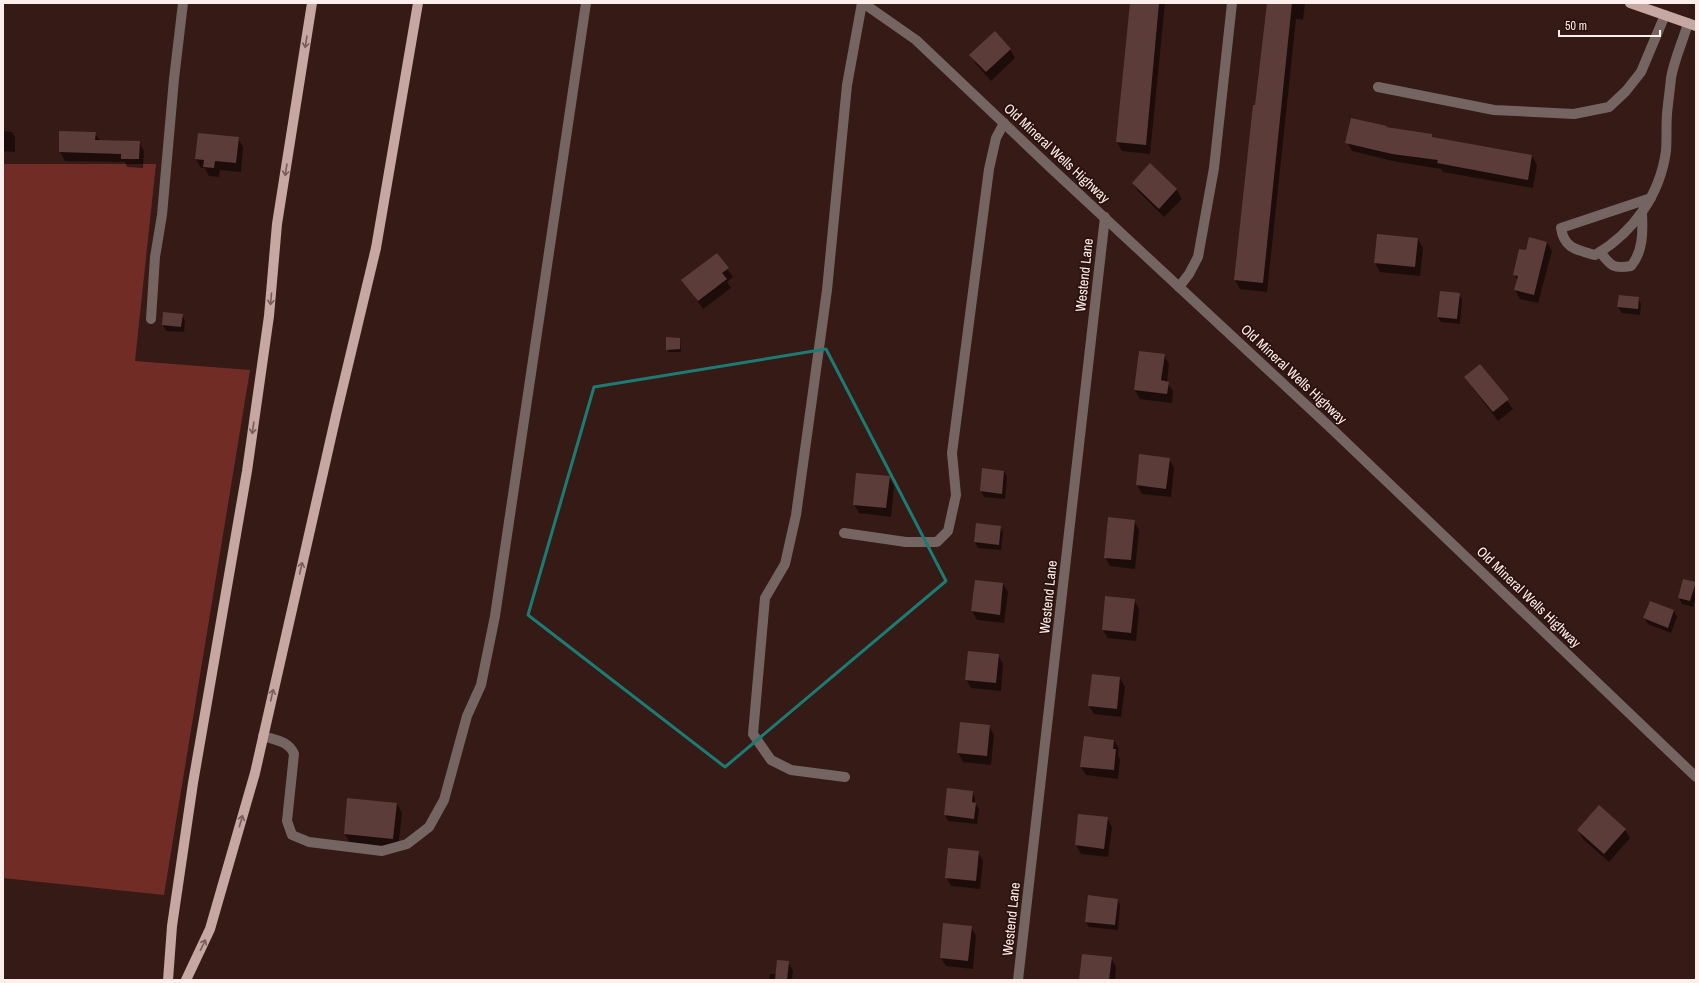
<svg xmlns="http://www.w3.org/2000/svg" width="1699" height="983" font-family="'Archivo Narrow',sans-serif">
<style>
.green{fill:#712d25}
.shadow{fill:#0007}
.building{fill:#5b3c38}
.lines{fill:none;stroke-linecap:round;stroke-linejoin:round}
.minor{stroke:#746562;stroke-width:10}
.major{stroke:#c6a7a2;stroke-width:10}
.oneway{stroke:#785c58}
.marked{fill:none;stroke:#1b7c74;stroke-width:3;stroke-linejoin:round}
.labels{text-anchor:middle;stroke-width:3.5;stroke-linejoin:round;paint-order:stroke}
.street-label{font-size:14px;fill:#feefec;stroke:#2b110d}
</style>
<rect width="100%" height="100%" fill="#351a16"/>
<polygon class="green" points="3,164 156,164 135,361 250,370 164,895 3,878"/>
<g class="shadow">
<polygon points="1132,3 1165,3 1150,154 1122,151 1117,142"/>
<polygon points="1268,3 1305,3 1303,20 1296,19 1267,292 1240,289 1235,280"/>
<polygon points="1010,49 1015,58 991,81 976,64 971,55"/>
<polygon points="1386,127 1387,129 1431,135 1433,138 1532,156 1537,165 1533,188 1443,172 1441,169 1397,162 1352,151 1347,142"/>
<polygon points="3,131 12,132 15,137 15,152 3,151"/>
<polygon points="95,133 100,141 139,142 144,151 143,168 127,167 125,162 65,161 60,152"/>
<polygon points="199,134 238,138 243,147 241,172 220,170 219,177 209,176 205,168 201,168 196,159"/>
<polygon points="1150,165 1177,190 1182,199 1164,217 1138,191 1133,183"/>
<polygon points="1418,239 1423,248 1420,276 1380,272 1375,263"/>
<polygon points="1547,242 1552,251 1538,303 1520,299 1515,290 1518,281 1514,274 1527,252"/>
<polygon points="717,254 733,277 727,282 731,288 703,309 683,280"/>
<polygon points="1459,294 1462,299 1460,324 1441,322 1438,317"/>
<polygon points="1638,298 1641,304 1640,315 1622,313 1618,307"/>
<polygon points="182,315 185,321 184,332 166,331 163,325"/>
<polygon points="680,339 681,352 669,352 667,349"/>
<polygon points="1164,355 1169,364 1167,382 1173,391 1172,403 1140,399 1135,390"/>
<polygon points="1480,366 1513,409 1498,421 1465,378"/>
<polygon points="1169,459 1174,468 1171,497 1142,494 1137,485"/>
<polygon points="1004,471 1007,477 1005,499 984,497 981,491"/>
<polygon points="889,477 894,486 891,517 859,513 854,504"/>
<polygon points="1134,521 1139,530 1135,569 1110,566 1105,557"/>
<polygon points="977,524 1000,527 1003,532 1001,550 978,548 975,542"/>
<polygon points="976,581 1003,584 1008,592 1004,623 977,620 972,611"/>
<polygon points="1695,583 1696,597 1693,607 1682,604 1679,598"/>
<polygon points="1134,600 1139,609 1136,641 1108,638 1103,630"/>
<polygon points="1651,602 1674,611 1677,617 1671,633 1648,624 1644,618"/>
<polygon points="998,655 1003,664 1001,691 971,688 966,679"/>
<polygon points="1120,678 1125,687 1121,717 1094,714 1089,706"/>
<polygon points="989,726 994,735 991,765 963,762 958,753"/>
<polygon points="1114,740 1119,749 1118,755 1120,759 1118,779 1086,775 1081,767"/>
<polygon points="947,789 972,792 975,798 975,803 979,809 977,824 948,821 945,815"/>
<polygon points="397,804 402,813 398,848 350,843 345,834"/>
<polygon points="1107,818 1112,827 1108,857 1081,854 1076,845"/>
<polygon points="1578,830 1625,830 1630,838 1609,862 1583,839"/>
<polygon points="978,852 983,861 980,889 951,886 946,877"/>
<polygon points="1117,899 1120,905 1118,930 1089,927 1086,922"/>
<polygon points="971,927 976,936 973,969 946,966 941,958"/>
<polygon points="1111,958 1116,967 1115,980 1080,980"/>
<polygon points="788,962 793,971 792,980 769,980 770,974 776,974"/>
</g>
<g class="building">
<polygon points="1130,3 1159,3 1146,145 1116,142"/>
<polygon points="1267,3 1292,3 1263,283 1234,280 1253,105 1255,105"/>
<polygon points="995,31 1011,49 986,72 969,55"/>
<polygon points="1351,118 1387,126 1386,127 1432,134 1432,137 1532,155 1528,180 1437,163 1438,160 1392,154 1345,143"/>
<polygon points="59,131 96,132 95,140 140,141 139,159 121,159 121,154 59,152"/>
<polygon points="198,133 239,137 236,163 215,161 214,168 203,167 204,160 195,159"/>
<polygon points="1150,163 1177,189 1159,209 1132,183"/>
<polygon points="1377,234 1418,238 1415,267 1374,263"/>
<polygon points="1529,237 1547,242 1534,295 1514,290 1518,276 1513,275 1519,249 1526,250"/>
<polygon points="717,253 729,268 722,273 727,279 698,301 681,280"/>
<polygon points="1440,291 1460,293 1457,319 1437,317"/>
<polygon points="1619,295 1639,297 1638,309 1617,307"/>
<polygon points="163,312 183,314 181,327 162,325"/>
<polygon points="666,337 680,338 680,349 666,350"/>
<polygon points="1139,351 1165,354 1161,380 1169,382 1167,394 1134,390"/>
<polygon points="1480,364 1509,399 1493,412 1464,377"/>
<polygon points="1139,454 1170,458 1166,489 1136,485"/>
<polygon points="982,468 1004,471 1002,494 980,491"/>
<polygon points="856,473 890,476 886,508 853,505"/>
<polygon points="1108,517 1135,520 1131,560 1104,558"/>
<polygon points="976,523 1001,526 999,545 974,542"/>
<polygon points="1683,579 1696,582 1690,601 1678,598"/>
<polygon points="975,580 1003,583 1000,615 971,611"/>
<polygon points="1105,596 1135,599 1131,633 1102,630"/>
<polygon points="1650,601 1674,610 1668,628 1643,618"/>
<polygon points="968,651 999,654 996,683 965,680"/>
<polygon points="1092,674 1120,677 1117,709 1088,706"/>
<polygon points="960,722 990,725 987,756 957,753"/>
<polygon points="1084,736 1114,740 1113,749 1116,749 1114,770 1080,767"/>
<polygon points="947,788 973,791 972,802 976,803 974,819 944,815"/>
<polygon points="347,798 397,803 393,839 344,834"/>
<polygon points="1599,805 1626,829 1604,854 1577,830"/>
<polygon points="1078,814 1108,817 1104,849 1075,845"/>
<polygon points="948,848 979,851 976,881 945,878"/>
<polygon points="1088,895 1118,899 1115,925 1085,922"/>
<polygon points="943,923 972,926 968,961 940,958"/>
<polygon points="1082,954 1112,957 1109,980 1079,980"/>
<polygon points="777,960 789,961 787,980 775,980"/>
</g>
<g class="lines">
<g class="minor">
<polyline points="863,3 916,40 1051,168 1333,430 1696,777"/>
<polyline points="1378,87 1494,110 1574,114 1609,107 1626,91 1641,72 1665,15"/>
<path d="M1651,198L1561,228C1564,249 1578,250 1595,255C1633,233 1660,195 1666,151C1667,139 1666,126 1667,114C1668,102 1670,90 1671,78C1674,60 1683,41 1688,23"/>
<path d="M1600,252C1611,266 1613,269 1631,266C1643,252 1643,232 1642,214"/>
<polyline points="1179,287 1189,274 1198,257 1214,168 1232,3"/>
<polyline points="151,319 155,257 162,215 174,79 183,3"/>
<polyline points="844,533 906,542 937,542 948,531 956,495 952,453 989,169 996,138 1004,123"/>
<path d="M263,736C275,740 289,741 294,754L287,821L292,835L309,842L382,851L407,844L429,827L444,800L467,716L481,685L495,616L586,3"/>
<polyline points="845,777 791,770 771,760 753,734 765,598 785,564 796,515 827,290 847,85 862,3"/>
<polyline points="1018,980 1105,217"/>
</g>
<g class="major">
<polyline points="1630,3 1696,26"/>
<polyline points="168,980 172,926 193,783 247,471 269,316 277,224 312,3"/>
<polyline points="186,980 210,929 255,773 337,411 376,248 418,3"/>
</g>
</g>
<defs><path id="oneway-shaft" d="M-6 0H5M1.5-3L5.5 0L1.5 3" fill="none" stroke-width="1.6" stroke-linecap="round" stroke-linejoin="round"/></defs>
<g class="oneway">
<use href="#oneway-shaft" transform="translate(306 42) rotate(99)"/>
<use href="#oneway-shaft" transform="translate(286 170) rotate(99)"/>
<use href="#oneway-shaft" transform="translate(271 299) rotate(95)"/>
<use href="#oneway-shaft" transform="translate(253 428) rotate(98)"/>
<use href="#oneway-shaft" transform="translate(301 568) rotate(-77)"/>
<use href="#oneway-shaft" transform="translate(272 695) rotate(-77)"/>
<use href="#oneway-shaft" transform="translate(241 821) rotate(-74)"/>
<use href="#oneway-shaft" transform="translate(203 945) rotate(-64)"/>
</g>
<path class="marked" d="M826,349L946,581L725,767L528,615L594,387Z"/>
<g class="labels">
<g class="street-label">
<text transform="translate(1057 153) rotate(43)" y="5">Old Mineral Wells Highway</text>
<text transform="translate(1084 275) rotate(-84)" y="5">Westend Lane</text>
<text transform="translate(1294 374) rotate(43)" y="5">Old Mineral Wells Highway</text>
<text transform="translate(1048 597) rotate(-84)" y="5">Westend Lane</text>
<text transform="translate(1529 597) rotate(44)" y="5">Old Mineral Wells Highway</text>
<text transform="translate(1011 919) rotate(-84)" y="5">Westend Lane</text>
</g>
</g>
<rect width="1699" height="983" fill="none" stroke="#feefec" stroke-width="8"/>
<path d="M1559 30v6h101v-6" fill="none" stroke="#feefec" stroke-width="2"/>
<text x="1565" y="30" font-size="12" fill="#feefec" stroke="#2b110d" stroke-width="3" paint-order="stroke">50 m</text>
</svg>
